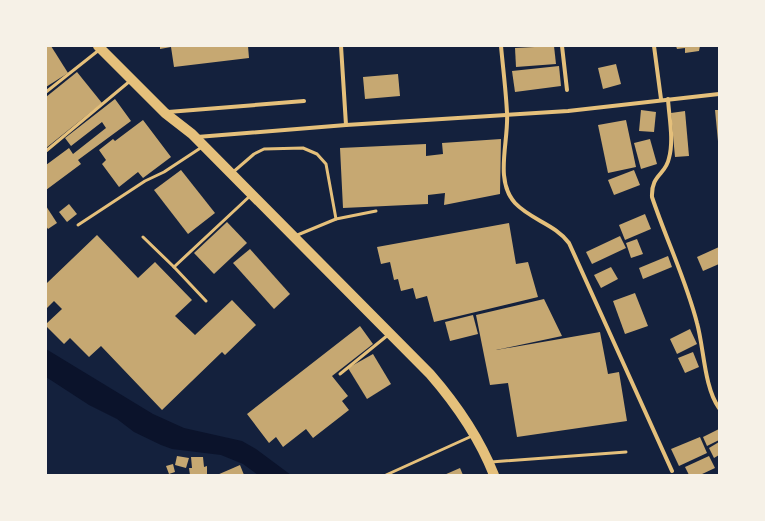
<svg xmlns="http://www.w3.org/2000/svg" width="765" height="521" font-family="'Roboto Condensed',sans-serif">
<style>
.water{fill:#0b132b}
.building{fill:#c6a872}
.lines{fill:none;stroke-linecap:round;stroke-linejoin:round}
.service{stroke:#e5c07b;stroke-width:3}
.minor{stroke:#e5c07b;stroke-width:4}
.trunk{stroke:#e5c07b;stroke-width:10}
</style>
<rect width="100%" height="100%" fill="#14213d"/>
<polygon class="water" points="46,349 153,414 184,428 242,441 256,449 291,475 258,475 243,464 221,455 172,449 161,445 134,432 117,419 89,405 46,377"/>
<g class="building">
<polygon points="46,46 51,46 68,73 46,87"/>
<polygon points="160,46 248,46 249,58 174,67 171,47 160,49"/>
<polygon points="554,46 556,64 516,67 515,48"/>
<polygon points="676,46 700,46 699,51 685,53 685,48 677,49"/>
<polygon points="616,64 621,84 603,89 598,68"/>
<polygon points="559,66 561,86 515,92 512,71"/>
<polygon points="77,72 102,103 46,148 46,97"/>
<polygon points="398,74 400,96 365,99 363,77"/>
<polygon points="115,99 131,121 78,160 81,164 46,190 46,165 69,148 73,154 106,128 102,122 71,146 65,138"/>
<polygon points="641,110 656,112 654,132 639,131"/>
<polygon points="715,110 719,110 719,141 718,141"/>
<polygon points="685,111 689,156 675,157 671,113"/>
<polygon points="143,120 171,157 143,178 138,172 119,187 102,164 106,160 99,150 113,139 115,141"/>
<polygon points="626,120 636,167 608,173 598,125"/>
<polygon points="501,139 500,194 444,205 445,193 428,195 428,204 343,208 340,148 426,144 426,156 443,154 442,143"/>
<polygon points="650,139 657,164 641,169 634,143"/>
<polygon points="181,170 215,213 188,234 154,190"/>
<polygon points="634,170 640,185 614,195 608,180"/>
<polygon points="69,204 77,214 67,222 59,212"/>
<polygon points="46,206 57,223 48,229 46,226"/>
<polygon points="645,214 651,229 625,240 619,225"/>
<polygon points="227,222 247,243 214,274 194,253"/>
<polygon points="509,223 516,264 528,262 538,297 434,322 427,296 416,299 413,288 401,291 398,279 394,280 390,262 381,264 377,247"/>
<polygon points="97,235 138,278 155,262 192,300 175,316 195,335 232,300 256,325 225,355 222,352 162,410 101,346 89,357 70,338 64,344 46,326 46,324 62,309 54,301 46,309 46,282 47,283"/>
<polygon points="620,236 626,248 592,264 586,252"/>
<polygon points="637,239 643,254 631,258 626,243"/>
<polygon points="719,247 719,264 703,271 697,257"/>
<polygon points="250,249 290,294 274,309 233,263"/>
<polygon points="668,256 672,267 643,279 639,268"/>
<polygon points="611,267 618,279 601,288 594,275"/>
<polygon points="635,293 648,326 625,334 613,301"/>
<polygon points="544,299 562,336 496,350 600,332 608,374 619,372 627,421 517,437 508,383 490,385 476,315"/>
<polygon points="473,315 478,334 450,341 445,322"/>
<polygon points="360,326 373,344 332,376 348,396 342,401 349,410 313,438 306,429 283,447 276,437 269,443 247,414"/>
<polygon points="690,329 697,344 677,354 670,339"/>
<polygon points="693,352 699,367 685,373 678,358"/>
<polygon points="373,354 391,384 367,399 348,368"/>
<polygon points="719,429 719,440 707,446 703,437"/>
<polygon points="700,437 707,453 679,466 671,449"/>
<polygon points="719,442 719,455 714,458 709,448"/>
<polygon points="177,456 189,458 186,468 175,465"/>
<polygon points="709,456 715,468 700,475 689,475 685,467"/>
<polygon points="191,457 203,457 204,467 207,466 207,475 190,475 189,468 192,468"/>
<polygon points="173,464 175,472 169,474 166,466"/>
<polygon points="240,465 244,475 217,475"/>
<polygon points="460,468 463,475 444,475"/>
</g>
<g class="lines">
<g class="service">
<polyline points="46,92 99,50"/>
<polyline points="46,151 130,81"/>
<polyline points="232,173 254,154 264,149 303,148 317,154 326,164 336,219"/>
<polyline points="78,225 145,181 164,172 202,147"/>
<polyline points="295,236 336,219 376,211"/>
<polyline points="143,237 174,267"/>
<polyline points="206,301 174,267 251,195"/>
<polyline points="340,374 388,335"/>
<polyline points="491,462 626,452"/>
<polyline points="386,475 472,436"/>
</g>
<g class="minor">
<polyline points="341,46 346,125"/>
<path d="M501,46C503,68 506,91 507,113C509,141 494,180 515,203C531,220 555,224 569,243L672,471"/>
<polyline points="562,46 567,90"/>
<polyline points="654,46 661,99"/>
<path d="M668,99C669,117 674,140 669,158C666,175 651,174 652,197C666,239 686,280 697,323C704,348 704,387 719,408"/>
<polyline points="168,112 304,101"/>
<polyline points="197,137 346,125 568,111 719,94"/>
</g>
<path class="trunk" d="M98,46L165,113L192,134L430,374C457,405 479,437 494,475"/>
</g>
<rect width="765" height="521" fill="none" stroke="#f6f1e7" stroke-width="94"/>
</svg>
